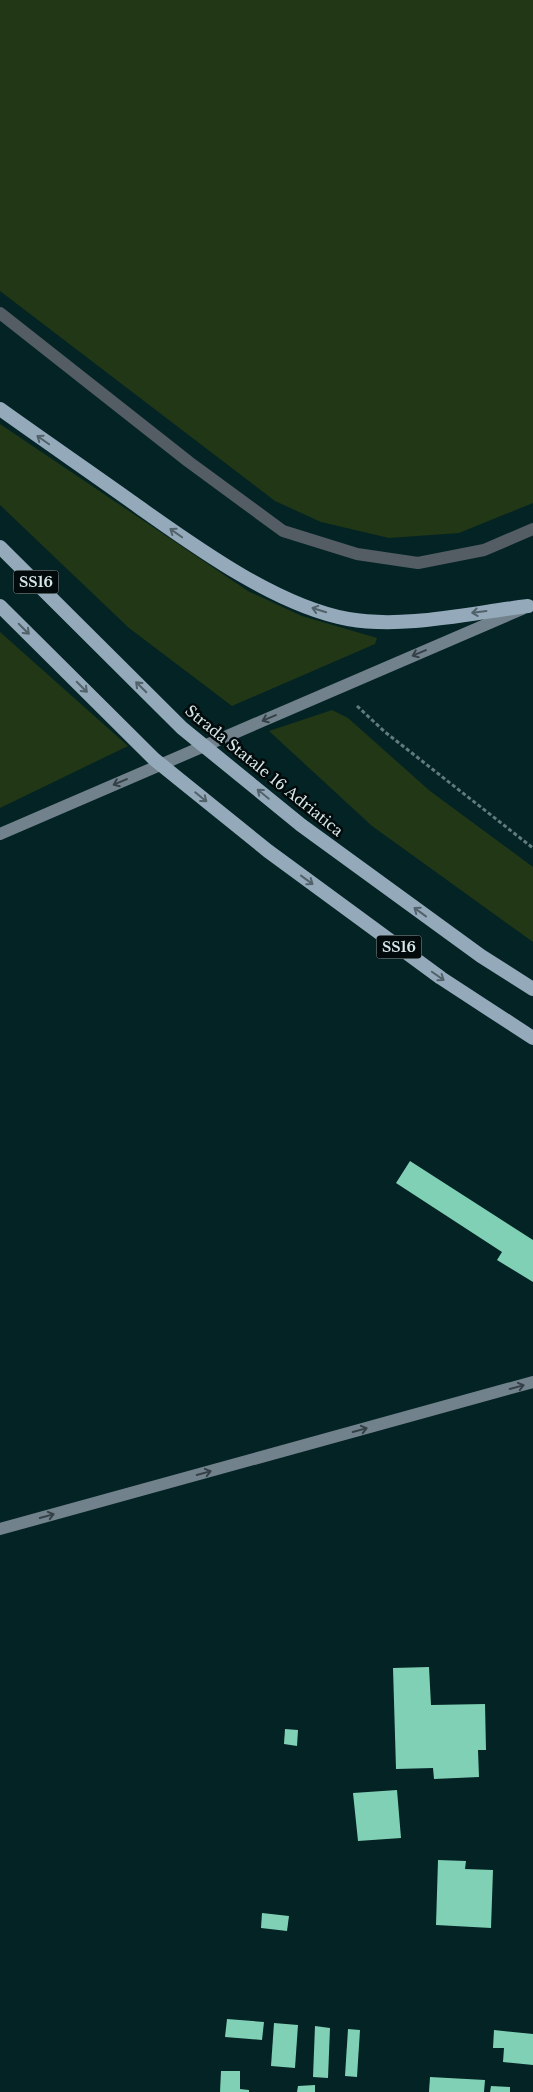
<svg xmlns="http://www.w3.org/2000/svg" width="533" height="2092" font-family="'Libre Baskerville',serif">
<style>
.green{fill:#213715}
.building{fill:#7fd0b4}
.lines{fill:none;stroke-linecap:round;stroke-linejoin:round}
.path{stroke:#617a7b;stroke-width:3;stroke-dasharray:4 2.5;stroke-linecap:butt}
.minor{stroke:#545d64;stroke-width:12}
.secondary{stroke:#72828d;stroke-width:12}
.trunk{stroke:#94aaba;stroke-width:14}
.oneway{stroke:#52626b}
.oneway2{stroke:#344046}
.labels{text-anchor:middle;stroke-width:5;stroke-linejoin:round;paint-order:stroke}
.shield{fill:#020a0b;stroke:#96a5a6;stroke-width:1}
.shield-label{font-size:14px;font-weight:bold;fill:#d6e7e8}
.street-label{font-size:15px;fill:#d6e7e8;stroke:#020a0b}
</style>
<rect width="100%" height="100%" fill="#042325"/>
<g class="green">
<polygon points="0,0 533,0 533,503 459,533 389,538 321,522 275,501 0,291"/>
<polygon points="0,424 248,591 302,616 377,638 375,644 232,706 129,628 0,505"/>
<polygon points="0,632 128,746 0,808"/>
<polygon points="332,710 348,718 430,791 533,867 533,942 372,826 269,731"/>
</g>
<g class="building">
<polygon points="410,1161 533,1240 533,1282 497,1260 502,1252 396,1183"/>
<polygon points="429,1667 431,1705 485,1704 486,1750 478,1750 479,1777 434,1779 433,1768 396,1769 393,1668"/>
<polygon points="285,1729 298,1730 297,1746 284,1744"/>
<polygon points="397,1790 401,1838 358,1841 353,1793"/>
<polygon points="438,1860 466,1861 465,1869 493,1870 491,1928 436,1925"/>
<polygon points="262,1913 289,1916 287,1931 261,1928"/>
<polygon points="227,2019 264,2022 262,2040 225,2037"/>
<polygon points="274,2023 298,2025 295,2068 271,2066"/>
<polygon points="315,2026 330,2028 328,2078 313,2077"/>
<polygon points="348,2029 360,2030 357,2077 345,2076"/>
<polygon points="494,2030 533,2034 533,2065 503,2062 504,2048 493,2048"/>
<polygon points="221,2071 240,2071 240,2089 249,2090 249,2092 220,2092"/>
<polygon points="430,2077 485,2080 484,2092 429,2092"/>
<polygon points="315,2085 315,2092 297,2092 298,2086"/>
<polygon points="491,2086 510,2087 510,2092 490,2092"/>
</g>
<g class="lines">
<polyline class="path" points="357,706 385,732 533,848"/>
<polyline class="minor" points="0,313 189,462 283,531 357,554 418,563 484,550 533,529"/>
<g class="secondary">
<polyline points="0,834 522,609"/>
<polyline points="0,1529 533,1382"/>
</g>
<g class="trunk">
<path d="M0,409C46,442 93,474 139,507C197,548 277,606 348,619C404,629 470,613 528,606"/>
<polyline points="0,547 182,728 301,825 481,956 533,989"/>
<polyline points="0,606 154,759 268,851 441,978 533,1038"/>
</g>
</g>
<defs><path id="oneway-shaft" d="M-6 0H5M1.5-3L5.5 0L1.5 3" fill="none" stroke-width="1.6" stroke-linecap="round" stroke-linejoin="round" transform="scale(1.25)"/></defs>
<g class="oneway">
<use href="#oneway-shaft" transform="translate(43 440) rotate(-145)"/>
<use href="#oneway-shaft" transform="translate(176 533) rotate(-145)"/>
<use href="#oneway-shaft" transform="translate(319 610) rotate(-163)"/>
<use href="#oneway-shaft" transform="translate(479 612) rotate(173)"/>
<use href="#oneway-shaft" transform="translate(24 629) rotate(45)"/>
<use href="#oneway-shaft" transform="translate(82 687) rotate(45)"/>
<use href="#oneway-shaft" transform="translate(141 687) rotate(-135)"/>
<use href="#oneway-shaft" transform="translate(263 794) rotate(-141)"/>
<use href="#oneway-shaft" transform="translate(201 797) rotate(39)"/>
<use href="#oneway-shaft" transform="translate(307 880) rotate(36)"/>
<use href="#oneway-shaft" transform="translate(420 912) rotate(-144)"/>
<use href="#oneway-shaft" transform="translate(438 976) rotate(35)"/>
</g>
<g class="oneway2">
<use href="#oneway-shaft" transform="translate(419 653) rotate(157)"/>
<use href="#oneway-shaft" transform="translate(269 718) rotate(157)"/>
<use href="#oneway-shaft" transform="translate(120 782) rotate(157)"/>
<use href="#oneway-shaft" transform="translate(517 1387) rotate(-15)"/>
<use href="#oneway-shaft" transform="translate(360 1430) rotate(-15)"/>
<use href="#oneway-shaft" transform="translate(204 1473) rotate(-15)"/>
<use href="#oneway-shaft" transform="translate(47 1516) rotate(-15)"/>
</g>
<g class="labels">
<g class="shield">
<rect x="13.5" y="570.5" width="45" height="23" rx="4"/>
<rect x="376.5" y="935.5" width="45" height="23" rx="4"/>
</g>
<g class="shield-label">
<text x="36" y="587">SS16</text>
<text x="399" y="952">SS16</text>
</g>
<g class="street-label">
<text transform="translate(264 771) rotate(39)" y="5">Strada Statale 16 Adriatica</text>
</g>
</g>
</svg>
